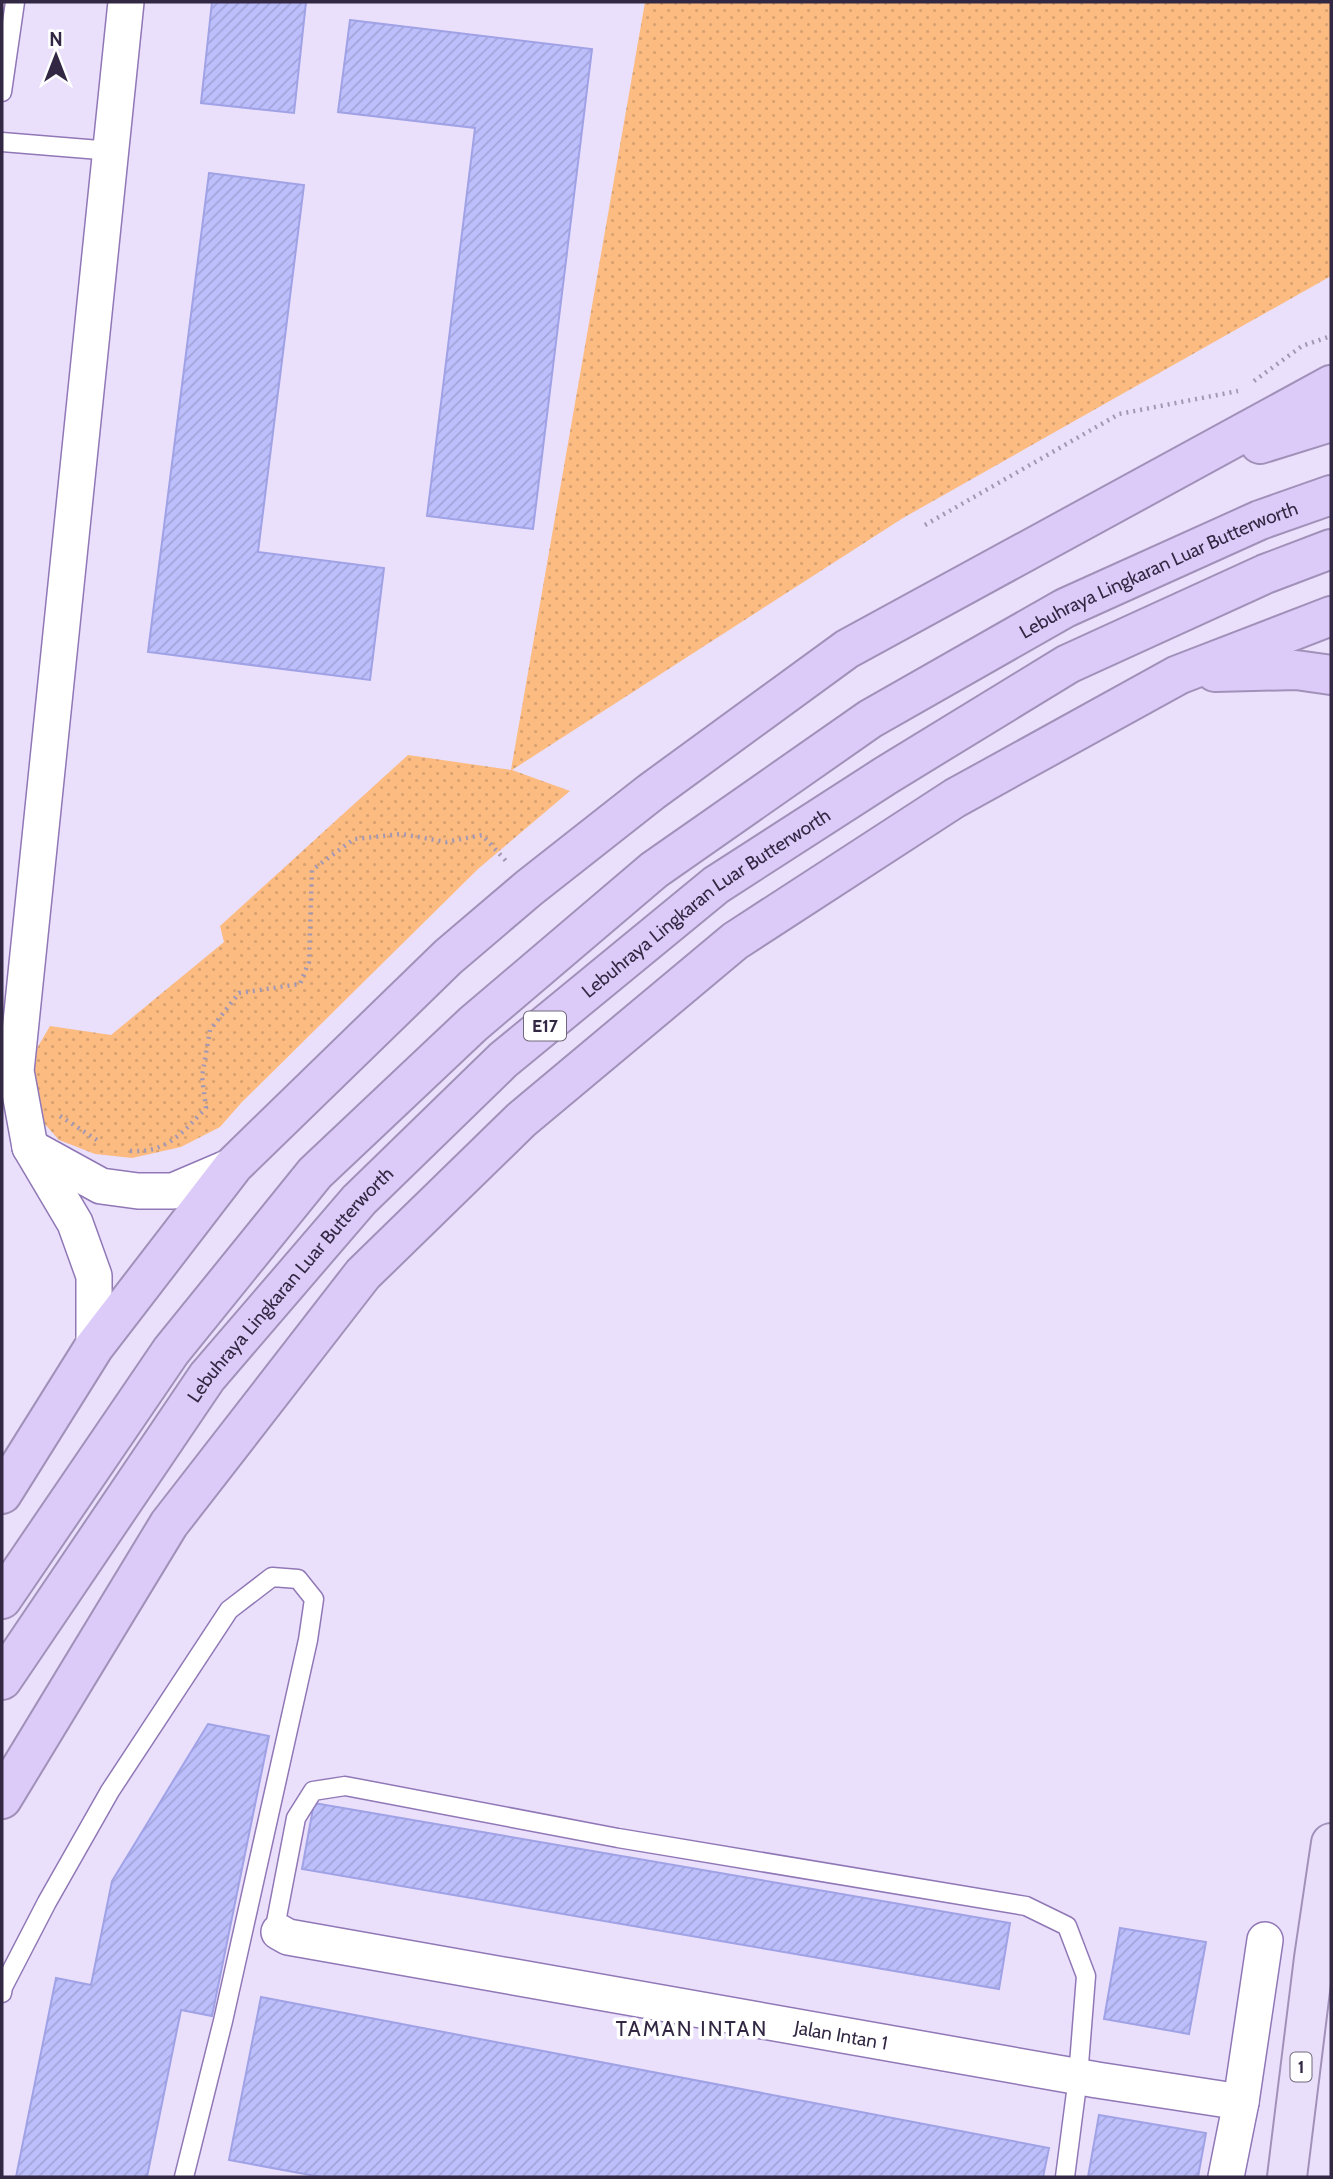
<svg xmlns="http://www.w3.org/2000/svg" width="1333" height="2179" font-family="Cabin,sans-serif">
<style>
.grass{fill:url(#grass-dots)}
.building{fill:url(#building-hatch);stroke:#a0a2e5;stroke-width:2}
.lines{fill:none;stroke-linecap:round;stroke-linejoin:round}
.lane-casing{stroke:#9077b6;stroke-width:21}
.street-casing{stroke:#9077b6;stroke-width:38}
.primary-casing{stroke:#a191b9;stroke-width:42}
.highway-casing{stroke:#a191b9;stroke-width:42}
.path{stroke:#a398b4;stroke-width:4.5;stroke-dasharray:2 5;stroke-linecap:butt}
.lane{stroke:#fff;stroke-width:18}
.street{stroke:#fff;stroke-width:35}
.primary{stroke:#eadffb;stroke-width:38}
.highway{stroke:#dccaf8;stroke-width:38}
.labels{text-anchor:middle;stroke-width:7;stroke-linejoin:round;paint-order:stroke}
.shield{fill:#fff;stroke:#70687b;stroke-width:2}
.shield-label{font-size:18px;font-weight:bold;fill:#332843}
.street-label{font-size:19px;fill:#332843;stroke:#fff}
.neighbourhood-label{font-size:21px;letter-spacing:2px;fill:#332843;stroke:#fff}
</style>
<defs>
<pattern id="grass-dots" width="8" height="8" patternUnits="userSpaceOnUse" patternTransform="scale(1.75)"><rect width="8" height="8" fill="#fcbb81"/><path d="M2 2h.1M6 6h.1" fill="none" stroke="#d8a171" stroke-width="1.8" stroke-linecap="round"/></pattern>
<pattern id="building-hatch" width="6" height="6" patternUnits="userSpaceOnUse" patternTransform="scale(1.75)"><rect width="6" height="6" fill="#bcbffc"/><path d="M-1 1l2-2M0 6l6-6M5 7l2-2" fill="none" stroke="#a2a4d9"/></pattern>
</defs>
<rect width="100%" height="100%" fill="#eae0fc"/>
<polygon class="grass" points="645,2 1331,2 1331,276 903,518 512,770 570,791 478,869 242,1102 220,1127 181,1147 132,1158 95,1154 59,1140 33,1111 20,1077 50,1026 111,1035 224,942 220,926 408,755 511,770"/>
<g class="building">
<polygon points="212,2 306,2 294,113 201,103"/>
<polygon points="350,20 592,49 533,529 427,516 475,128 338,112"/>
<polygon points="209,173 304,185 258,552 384,568 370,680 148,652"/>
<polygon points="208,1724 269,1736 212,2016 181,2010 147,2177 16,2177 56,1978 91,1985 112,1881"/>
<polygon points="314,1803 1010,1923 999,1989 302,1869"/>
<polygon points="1120,1928 1206,1942 1189,2034 1104,2019"/>
<polygon points="261,1997 1049,2148 1043,2177 321,2177 229,2160"/>
<polygon points="1099,2115 1206,2133 1198,2177 1088,2177"/>
</g>
<g class="lines">
<g class="lane-casing">
<g id="lane">
<polyline points="2,92 15,2"/>
<polyline points="2,142 112,151"/>
<polyline points="279,1932 276,1922 296,1818 313,1791 345,1786 618,1838 1026,1906 1067,1926 1086,1976 1078,2077 1065,2177"/>
<polyline points="2,1993 3,1987 47,1902 110,1791 229,1610 272,1577 298,1579 314,1599 308,1640 223,2021 184,2177"/>
</g>
</g>
<g class="street-casing">
<g id="street">
<polyline points="30,1147 101,1186 138,1191 173,1191 234,1165"/>
<polyline points="94,1347 94,1276 75,1223 30,1147 16,1071 126,2"/>
<path id="s1" d="M279,1932L288,1937L1097,2080L1241,2102"/>
<polyline points="1226,2177 1241,2102 1265,1940"/>
</g>
</g>
<g class="primary-casing">
<polyline id="primary" points="1287,2177 1314,1958 1331,1843"/>
</g>
<g class="highway-casing">
<g id="highway">
<polyline points="1260,444 1331,422"/>
<polyline points="1215,672 1296,670 1331,675"/>
<polyline points="2,1494 94,1347 234,1165 448,957 529,888 651,792 847,649 1331,385"/>
<path id="s2" d="M2,1599L171,1351L315,1173L473,1024L654,870L870,719L1065,608L1260,520L1331,495"/>
<path id="s3" d="M2,1680L207,1377L359,1200L503,1060L716,885L885,776L1068,664L1265,574L1331,549"/>
<polyline points="2,1799 169,1524 363,1274 521,1120 735,941 955,798 1178,675 1331,616"/>
</g>
</g>
<g class="path">
<polyline points="1254,381 1302,346 1331,336"/>
<polyline points="925,525 1119,414 1238,391"/>
<polyline points="60,1116 100,1142"/>
<path d="M130,1151C167,1153 182,1133 206,1108L202,1077L210,1030L239,993L300,984L309,962L312,870L354,839L402,834L446,842L482,835L506,861"/>
</g>
<use href="#lane" class="lane"/>
<use href="#street" class="street"/>
<use href="#primary" class="primary"/>
<use href="#highway" class="highway"/>
</g>
<g class="labels">
<g class="shield">
<rect x="524" y="1011.5" width="42" height="29" rx="5"/>
<rect x="1290.5" y="2052.5" width="21" height="29" rx="5"/>
</g>
<g class="shield-label">
<text x="545" y="1032">E17</text>
<text x="1301" y="2073">1</text>
</g>
<g class="street-label">
<text dy="7" stroke="none"><textPath href="#s2" startOffset="1573">Lebuhraya Lingkaran Luar Butterworth</textPath></text>
<text dy="7" stroke="none"><textPath href="#s3" startOffset="1057">Lebuhraya Lingkaran Luar Butterworth</textPath></text>
<text dy="7" stroke="none"><textPath href="#s3" startOffset="490">Lebuhraya Lingkaran Luar Butterworth</textPath></text>
<text dy="7" stroke="none"><textPath href="#s1" startOffset="572">Jalan Intan 1</textPath></text>
</g>
<g class="neighbourhood-label">
<text x="692" y="2036">TAMAN INTAN</text>
</g>
</g>
<rect width="1333" height="2179" fill="none" stroke="#332843" stroke-width="7"/>
<g transform="translate(56 56)" stroke="#ffffff" stroke-width="5" paint-order="stroke">
<path d="M0-5L12 26L0 18L-12 26Z" fill="#332843"/>
<text y="-10" font-size="19" font-weight="bold" text-anchor="middle" fill="#332843">N</text>
</g>
</svg>
